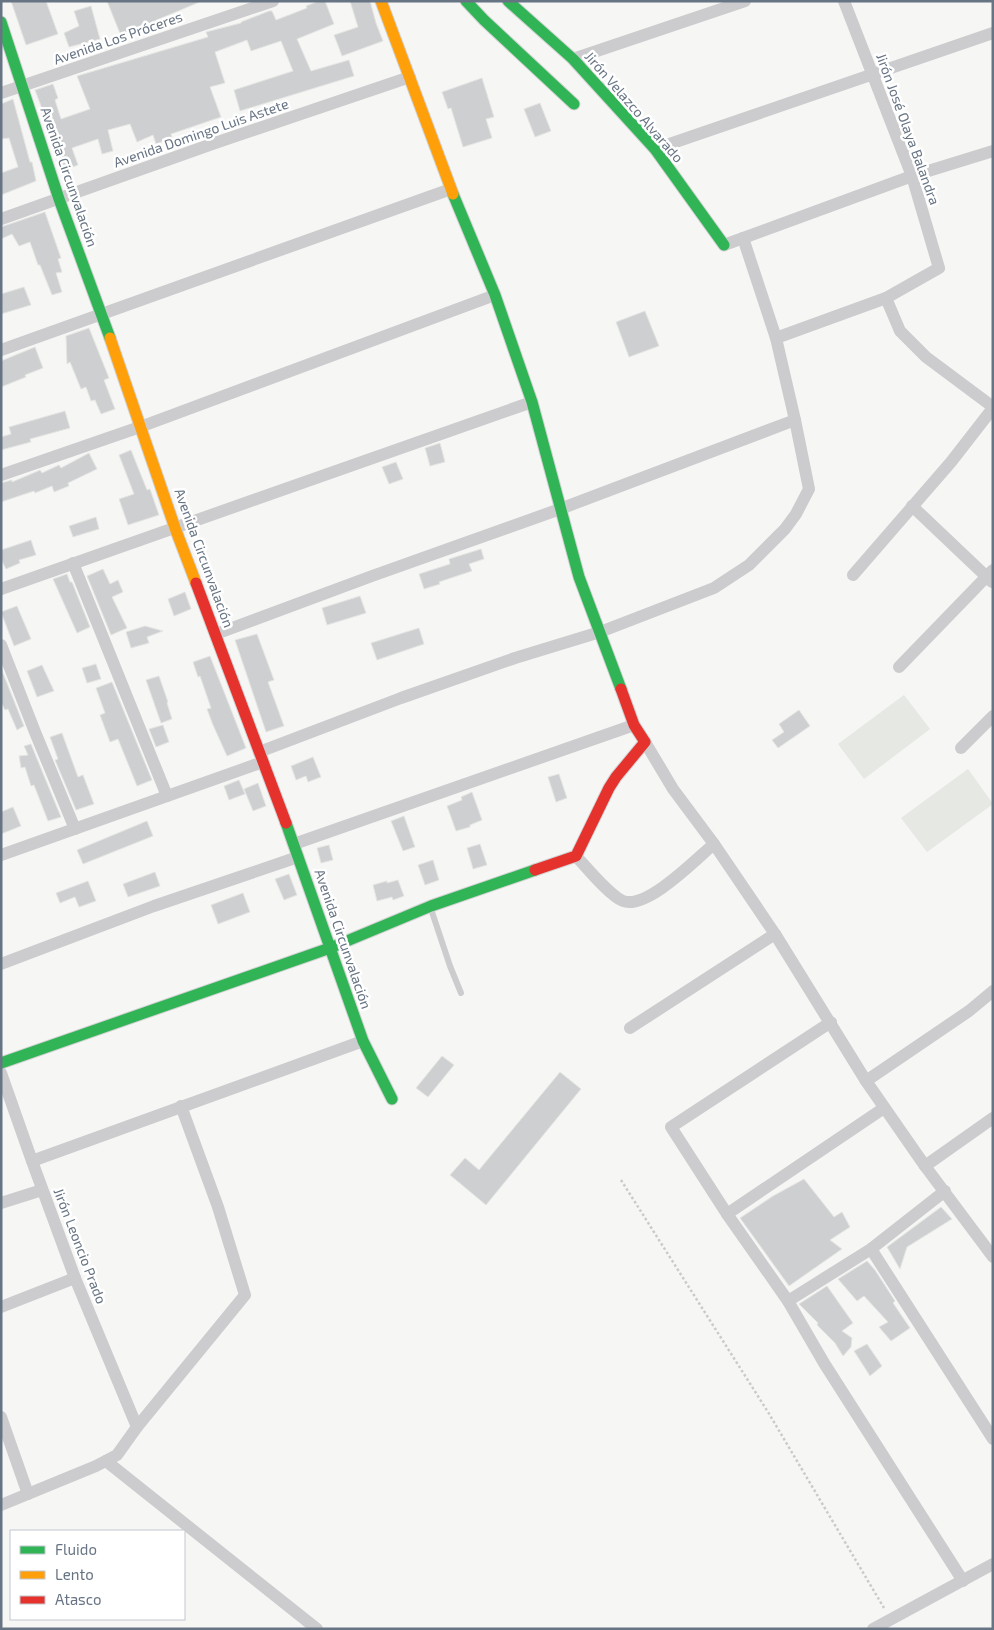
<svg xmlns="http://www.w3.org/2000/svg" width="994" height="1630" font-family="'Exo 2',sans-serif">
<style>
.park{fill:#e5e8e3}
.building{fill:#cecfd0;stroke:#e5e5e4}
.lines{fill:none;stroke-linecap:round;stroke-linejoin:round}
.fast-casing{stroke:#d2d2d3;stroke-width:13}
.slow-casing{stroke:#d2d2d3;stroke-width:13}
.jam-casing{stroke:#d2d2d3;stroke-width:13}
.path{stroke:#c9caca;stroke-width:2.5;stroke-dasharray:2.5 2.5;stroke-linecap:butt}
.lane{stroke:#ccccce;stroke-width:6}
.street{stroke:#ccccce;stroke-width:12}
.fast{stroke:#30b455;stroke-width:11}
.slow{stroke:#ff9f0a;stroke-width:11}
.jam{stroke:#e5322d;stroke-width:11}
.labels{text-anchor:middle;stroke-width:5;stroke-linejoin:round;paint-order:stroke}
.street-label{font-size:14px;fill:#677483;stroke:#fff}
</style>
<rect width="100%" height="100%" fill="#f6f6f5"/>
<g class="park">
<polygon points="904,695 930,729 864,779 838,744"/>
<polygon points="968,769 993,804 927,852 901,818"/>
</g>
<g class="building">
<polygon points="11,1 46,1 58,34 26,45"/>
<polygon points="107,1 202,1 152,22 152,24 121,36"/>
<polygon points="319,1 325,1 334,24 297,39 311,71 349,60 354,76 240,111 234,90 293,71 281,41 251,51 247,40 215,52 225,83 210,87 221,117 171,134 172,138 156,144 153,135 137,142 130,124 108,130 113,151 102,154 98,139 72,148 78,165 65,170 35,90 53,84 58,98 55,100 61,119 90,109 77,76 208,37 206,32 241,23 241,22 269,11 272,11 276,20 307,8 306,6"/>
<polygon points="350,1 370,1 376,23 383,41 342,56 334,35 358,27"/>
<polygon points="91,6 100,39 69,47 64,33 79,26 74,11"/>
<polygon points="482,78 494,117 486,119 492,138 463,147 451,108 448,109 442,92"/>
<polygon points="13,99 30,162 32,162 36,181 1,195 1,173 18,167 9,138 1,139 1,104"/>
<polygon points="540,103 551,131 535,137 524,109"/>
<polygon points="45,212 61,258 58,259 62,272 56,273 62,292 52,295 40,265 38,265 30,242 19,246 12,234 1,239 1,227"/>
<polygon points="24,287 31,305 1,314 1,294"/>
<polygon points="645,311 659,346 629,357 616,322"/>
<polygon points="89,328 109,378 104,380 115,409 101,414 95,400 91,401 86,387 81,389 70,362 67,364 66,336"/>
<polygon points="35,347 43,368 25,375 26,377 1,387 1,361"/>
<polygon points="65,411 70,428 30,439 31,442 1,450 1,437 11,434 9,427"/>
<polygon points="440,443 445,462 430,466 425,448"/>
<polygon points="131,450 147,490 150,489 159,515 128,525 119,499 134,494 119,455"/>
<polygon points="89,453 97,469 68,483 69,486 54,492 52,486 35,493 34,491 1,502 1,483 12,480 12,482 38,471 40,470 42,473 59,465 61,468"/>
<polygon points="396,462 403,479 389,484 382,467"/>
<polygon points="96,517 99,529 73,537 69,526"/>
<polygon points="31,540 36,555 19,560 20,563 6,569 1,559 1,550"/>
<polygon points="481,549 484,559 469,564 472,571 439,582 440,584 424,589 419,574 450,564 449,559"/>
<polygon points="103,569 110,584 118,580 123,592 112,597 127,628 111,635 87,576"/>
<polygon points="67,574 70,582 72,582 90,627 77,633 53,579"/>
<polygon points="185,592 191,609 174,616 168,599"/>
<polygon points="360,596 366,613 327,625 322,608"/>
<polygon points="17,606 31,639 14,646 1,612"/>
<polygon points="145,626 163,631 147,637 149,643 131,648 126,632"/>
<polygon points="419,628 424,644 377,660 371,643"/>
<polygon points="257,634 274,680 268,682 284,726 266,732 235,640"/>
<polygon points="210,656 246,748 227,756 213,725 207,709 211,708 200,676 198,677 193,662"/>
<polygon points="96,664 101,679 87,683 82,668"/>
<polygon points="42,665 54,691 37,697 27,671"/>
<polygon points="1,668 24,726 17,730 8,709 5,710 1,702"/>
<polygon points="159,676 168,702 167,703 172,719 161,723 146,680"/>
<polygon points="112,682 152,780 137,786 118,739 110,742 100,715 105,713 96,688"/>
<polygon points="799,710 810,726 778,748 772,740 784,732 779,724"/>
<polygon points="163,725 169,742 156,747 149,729"/>
<polygon points="62,733 78,777 83,775 94,804 76,810 55,760 58,759 50,737"/>
<polygon points="31,744 61,817 48,821 34,785 31,786 25,767 21,768 19,756 28,755 24,746"/>
<polygon points="313,757 321,777 308,782 306,776 296,780 291,766"/>
<polygon points="559,774 567,798 556,802 548,777"/>
<polygon points="239,780 245,794 229,800 224,786"/>
<polygon points="258,783 266,806 253,811 244,789"/>
<polygon points="472,792 482,820 470,825 470,827 456,831 447,806 462,800 461,797"/>
<polygon points="13,807 21,826 1,834 1,812"/>
<polygon points="404,816 415,847 403,851 391,821"/>
<polygon points="147,821 153,836 83,864 77,850"/>
<polygon points="480,844 487,865 473,869 467,848"/>
<polygon points="329,845 333,860 321,863 317,848"/>
<polygon points="433,860 439,880 425,885 418,865"/>
<polygon points="155,872 160,886 128,897 123,884"/>
<polygon points="289,874 297,895 284,900 275,879"/>
<polygon points="398,880 404,896 393,900 392,897 377,901 373,885 387,881 387,883"/>
<polygon points="88,881 96,901 79,907 75,897 60,903 56,893"/>
<polygon points="243,893 250,912 218,924 211,905"/>
<polygon points="442,1056 454,1065 428,1097 416,1088"/>
<polygon points="560,1072 581,1089 486,1205 450,1175 465,1158 479,1170"/>
<polygon points="804,1179 834,1217 842,1212 850,1227 830,1240 842,1249 789,1286 740,1218 773,1196"/>
<polygon points="941,1207 952,1219 907,1247 900,1269 887,1247"/>
<polygon points="867,1261 875,1270 895,1301 893,1303 910,1328 891,1341 879,1327 888,1322 864,1296 857,1301 838,1279"/>
<polygon points="827,1286 853,1323 842,1331 852,1338 851,1347 843,1356 835,1343 817,1325 818,1323 799,1304"/>
<polygon points="867,1344 882,1366 870,1376 854,1351"/>
</g>
<g class="lines">
<g class="fast-casing">
<g id="fast">
<polyline points="466,1 484,20 574,104"/>
<polyline points="508,1 573,59 655,149 724,245"/>
<polyline points="1,22 59,199 110,338"/>
<polyline points="453,194 495,295 532,402 579,577 621,689"/>
<polyline points="286,823 363,1041 392,1099"/>
<polyline points="1,1063 330,948 431,906 535,870"/>
</g>
</g>
<g class="slow-casing">
<g id="slow">
<polyline points="381,1 453,194"/>
<polyline points="110,338 175,528 196,583"/>
</g>
</g>
<g class="jam-casing">
<g id="jam">
<polyline points="196,583 286,823"/>
<polyline points="535,870 576,856 609,788 616,777 645,742 634,725 621,689"/>
</g>
</g>
<polyline class="path" points="621,1180 768,1412 884,1608"/>
<polyline class="lane" points="431,909 450,966 461,993"/>
<g class="street">
<polyline points="573,59 745,1"/>
<polyline points="1,93 273,1"/>
<polyline points="655,149 993,33"/>
<polyline points="1,219 215,143 410,77"/>
<polyline points="724,245 912,176 993,151"/>
<polyline points="886,298 900,331 926,357 993,407"/>
<polyline points="776,338 886,298 939,268 912,176 844,1"/>
<polyline points="1,350 451,189"/>
<polyline points="1,475 140,427 495,295"/>
<polyline points="912,506 992,582"/>
<polyline points="73,563 167,796"/>
<polyline points="853,575 951,462 993,408"/>
<polyline points="1,589 532,402"/>
<polyline points="216,634 372,576 560,509 795,420"/>
<polyline points="1,645 35,732 75,829"/>
<polyline points="899,667 993,570"/>
<polyline points="645,742 673,789 714,844 775,934 866,1081 925,1166 993,1257"/>
<polyline points="961,748 993,716"/>
<polyline points="259,752 401,698 515,658 600,632 714,588 749,565 785,529 796,514 809,489 795,420 776,338 743,238"/>
<polyline points="294,844 634,725"/>
<polyline points="1,855 263,762"/>
<path d="M576,856C586,867 610,896 623,901C647,910 696,859 714,844"/>
<polyline points="1,964 154,906 298,857"/>
<polyline points="831,1022 671,1127 727,1214 788,1301 824,1363 963,1581"/>
<polyline points="630,1028 775,934"/>
<polyline points="1,1073 32,1161 75,1278 137,1427"/>
<polyline points="866,1081 969,1011 993,991"/>
<polyline points="32,1161 363,1041"/>
<polyline points="925,1166 993,1118"/>
<polyline points="1,1203 42,1190"/>
<polyline points="727,1214 884,1108"/>
<polyline points="871,1249 993,1439"/>
<polyline points="788,1301 871,1249 945,1191"/>
<polyline points="1,1307 75,1278"/>
<polyline points="1,1417 28,1494"/>
<polyline points="106,1461 317,1629"/>
<polyline points="1,1505 96,1466 117,1455 137,1427 245,1295 218,1207 181,1106"/>
<polyline points="873,1629 993,1564"/>
</g>
<use href="#fast" class="fast"/>
<use href="#slow" class="slow"/>
<use href="#jam" class="jam"/>
</g>
<g class="labels">
<g class="street-label">
<text transform="translate(118 38) rotate(-19)" y="5">Avenida Los Próceres</text>
<text transform="translate(634 107) rotate(49)" y="5">Jirón Velazco Alvarado</text>
<text transform="translate(908 129) rotate(70)" y="5">Jirón José Olaya Balandra</text>
<text transform="translate(201 133) rotate(-19)" y="5">Avenida Domingo Luis Astete</text>
<text transform="translate(69 177) rotate(71)" y="5">Avenida Circunvalación</text>
<text transform="translate(204 558) rotate(70)" y="5">Avenida Circunvalación</text>
<text transform="translate(343 939) rotate(71)" y="5">Avenida Circunvalación</text>
<text transform="translate(80 1246) rotate(69)" y="5">Jirón Leoncio Prado</text>
</g>
</g>
<rect width="994" height="1630" fill="none" stroke="#677483" stroke-width="5"/>
<rect x="10" y="1530" width="175" height="90" fill="#ffffff" stroke="#c2c7cd"/>
<rect x="20" y="1546" width="25" height="8" fill="#30b455" stroke="#c2c7cd"/>
<text x="55" y="1555" font-size="15" fill="#677483">Fluido</text>
<rect x="20" y="1571" width="25" height="8" fill="#ff9f0a" stroke="#c2c7cd"/>
<text x="55" y="1580" font-size="15" fill="#677483">Lento</text>
<rect x="20" y="1596" width="25" height="8" fill="#e5322d" stroke="#c2c7cd"/>
<text x="55" y="1605" font-size="15" fill="#677483">Atasco</text>
</svg>
